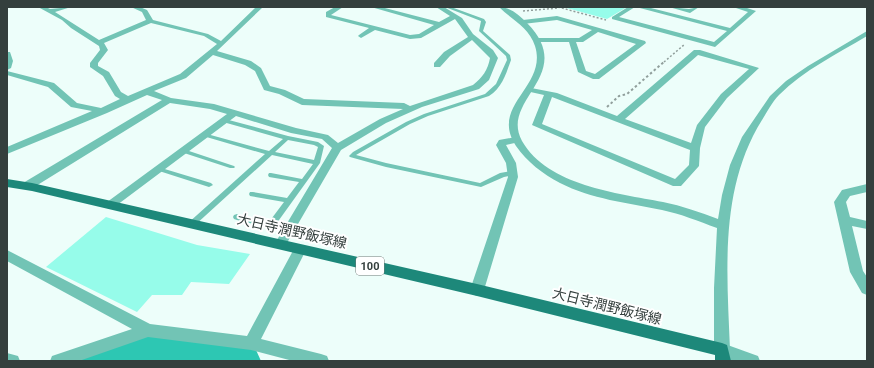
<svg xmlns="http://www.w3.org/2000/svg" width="874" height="368" font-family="Roboto,'Noto Sans JP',sans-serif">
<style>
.green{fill:#96fcea}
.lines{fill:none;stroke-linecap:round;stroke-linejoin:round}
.river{fill:#2dc7b3;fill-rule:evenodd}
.path-far1{stroke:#919f9c;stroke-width:1.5;stroke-dasharray:2 2;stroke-linecap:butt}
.path{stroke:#919f9c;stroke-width:2;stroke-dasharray:2.5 2.5;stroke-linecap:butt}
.service{fill:#72c4b5;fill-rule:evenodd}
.minor{fill:#72c4b5;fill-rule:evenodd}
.tertiary{fill:#72c4b5;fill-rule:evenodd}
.primary{fill:#1d887a;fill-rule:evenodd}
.labels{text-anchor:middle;stroke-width:4;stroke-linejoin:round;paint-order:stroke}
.shield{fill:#fff;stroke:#717977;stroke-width:1}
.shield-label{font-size:11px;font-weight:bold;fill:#343f3d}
.near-street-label{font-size:14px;fill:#343f3d;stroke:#fff}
</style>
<rect width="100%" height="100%" fill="#edfefa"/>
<g class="green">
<polygon points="563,7 627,7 607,19"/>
<polygon points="106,217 197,245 250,254 229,284 191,282 182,295 152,295 137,312 46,267"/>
</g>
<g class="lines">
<path class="river" d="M157,335L244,346L256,350L261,361H77L82,350C107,341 131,338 157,335Z"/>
<g class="path-far1">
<polyline points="558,7 606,20"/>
<polyline points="523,11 559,8"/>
<polyline points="664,62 685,44"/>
</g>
<polyline class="path" points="607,107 619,96 627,94 665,61"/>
<g class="service">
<path d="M445,7H451L484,19L486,22L483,31L510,55L511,60C506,74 502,88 489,96L428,116L410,124L356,155L386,163L480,183L500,173L512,171L515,173L514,175L504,177L481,187L386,167L350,157L349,156L353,152L406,122L424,114L485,94L496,84L507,60L506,56L479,31L481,21Z"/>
<path d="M225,119L288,136L318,142L324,146L320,163L274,227L271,228L237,220L234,219L233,217L234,215L237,214L269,222L284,202L250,196L249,194L250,192H253L287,198L299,182L269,177L268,175L269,173H271L302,179L313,164L272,155L194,226H188L187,224L265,154L203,136L202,135L203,134H207L269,151L283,139L223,122L222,121ZM288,140L314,145L318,147L314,160L275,152Z"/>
<polygon points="183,149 234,166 235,167 234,168 230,168 181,152 180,151 181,150"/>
<polygon points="158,167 211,183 213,185 209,187 156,170 155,169 156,168"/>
</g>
<g class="minor">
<path d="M38,7H46L50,9L71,7L55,12L99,40L146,20L142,12L131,7H140L147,10L153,20L208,34L221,41L256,7H263L217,51L251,61L261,68L270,86L285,90L304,99L404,103L410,106L473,85C482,78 488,70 490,58L472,40L450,56L440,67H434V63L444,52L468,37L455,19L421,38L410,39L375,30L361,38L358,36L359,35L369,28L326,17V12L335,7H343L331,15L410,35L419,34L434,25L371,7H381L439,22L450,16L436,7H444L462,18L473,34L493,50L498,58L489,80L479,89L422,107L386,123L341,150L284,248H276L274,245L332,148L322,139L291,133L236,116L113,208L109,209L103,205L227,114L210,109L170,103L31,189H23L21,186L23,183L162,100L147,95L107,113L7,154V147L92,111L71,107L48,87L7,75V71L54,83L77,103L101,108L120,99L115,96L103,76L90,67V63L100,50L99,46L71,28L62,20ZM151,23L204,36L217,44L180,74L128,96L121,92L109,72L98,66V63L108,50L104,43ZM213,55L245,65L255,71L264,90L279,94L302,105L403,109L380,119L338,143L328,135L296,128L214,104L171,98L154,91L186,78Z"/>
<polygon points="628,7 635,7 619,17 714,42 727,31 636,7 647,7 730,28 748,12 733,7 744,7 756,11 715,47 612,19 612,17"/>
<polygon points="669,7 689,9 699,7 690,13"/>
<path d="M557,16L645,41L646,43L599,79H593L578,72L569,42H537L533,40L537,38H579L592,30L557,20L523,24L520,22L523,20ZM598,32L636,44L595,74L586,71L576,42H583Z"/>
<path d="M694,50H700L759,68L727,98L705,127L700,148L699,166L681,186H673L532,125L544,95L526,91V87L557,93L617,116ZM698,55L749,69L721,94L697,125L691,143L625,119ZM552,97L690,150L689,165L675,179L542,124Z"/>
<polygon points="7,52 10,52 13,61 11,68 7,70"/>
<polygon points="516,137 519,138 521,140 519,142 506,145 516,163 518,177 484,290 482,294 477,296 472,294 470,290 508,177 506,163 496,145 499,140"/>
<polygon points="867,184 867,192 850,196 846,202 850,217 867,221 867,229 852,226 863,271 867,277 867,295 862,293 850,272 834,202 842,190"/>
<polygon points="300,245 305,247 306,250 261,339 321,354 327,356 329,361 293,361 251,350 148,337 79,361 50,361 52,356 132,329 7,261 7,250 150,324 247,336 295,247"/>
<polygon points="722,343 758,356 760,361 733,361 717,355 714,350 717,345"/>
<polygon points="7,353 18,356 20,361 7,361"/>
</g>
<path class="tertiary" d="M499,7C510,7 519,15 527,23C578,75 499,99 522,141C548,186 617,193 663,202C682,206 700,212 718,219L722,195L730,165L742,137L770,96L786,81L808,66L867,31V36C837,54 804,70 779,95C772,102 767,112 762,120C719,189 727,272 730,350L727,355L722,357L717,355L714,350V288L717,228C698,221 681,214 662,210C628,203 591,199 560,183C543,174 527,162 516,146C489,105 548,87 535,46C529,27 512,20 499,7Z"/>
<polygon class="primary" points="7,179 32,183 477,284 722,343 727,345 731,361 715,361 715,355 477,296 32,191 7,187"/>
</g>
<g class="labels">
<rect class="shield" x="356" y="257" width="28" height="18" rx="3"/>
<g class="shield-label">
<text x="370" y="270">100</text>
</g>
<g class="near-street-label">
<text transform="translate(292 231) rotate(13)" y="5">大日寺潤野飯塚線</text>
<text transform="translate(607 306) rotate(14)" y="5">大日寺潤野飯塚線</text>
</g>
</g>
<rect width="874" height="368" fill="none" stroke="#343f3d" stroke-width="16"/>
</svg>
